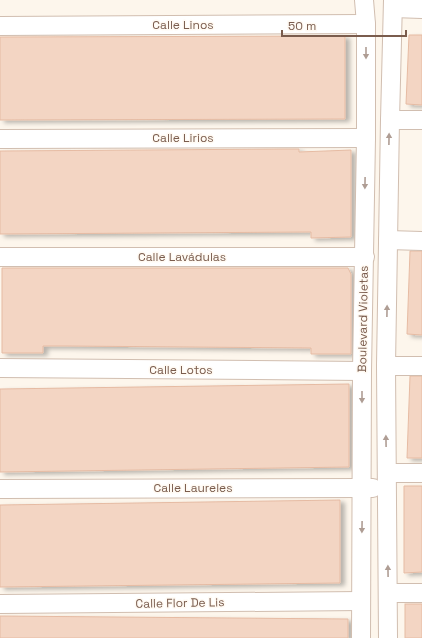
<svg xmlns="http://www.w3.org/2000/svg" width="422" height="638" font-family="'Space Grotesk',sans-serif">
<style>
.building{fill:#f3d5c3;stroke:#e6bba3;filter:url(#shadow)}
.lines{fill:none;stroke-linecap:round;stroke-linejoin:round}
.minor-casing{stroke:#d1beb0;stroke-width:20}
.minor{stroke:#fff;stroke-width:18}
.oneway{fill:#af9d94}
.labels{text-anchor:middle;stroke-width:3;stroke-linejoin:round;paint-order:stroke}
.street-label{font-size:12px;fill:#7a5c4d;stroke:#fffaf3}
</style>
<defs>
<filter id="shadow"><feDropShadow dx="4.5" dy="2.5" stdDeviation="2" flood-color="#0004"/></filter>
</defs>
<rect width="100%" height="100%" fill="#fdf6ec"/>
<g class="building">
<polygon points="409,35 422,35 422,105 406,104"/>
<polygon points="345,36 345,119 0,120 0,37"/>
<polygon points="283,149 299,149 299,152 351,150 351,237 311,238 311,232 0,234 0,151"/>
<polygon points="410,251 422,251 422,335 407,334"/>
<polygon points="2,268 348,268 351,274 351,354 311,354 311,348 66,346 43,346 43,353 2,353"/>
<polygon points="410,376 422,376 422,458 407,458"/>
<polygon points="349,384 349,467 0,472 0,389"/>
<polygon points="404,486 422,486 422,572 404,573"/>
<polygon points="340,500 340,583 0,587 0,505"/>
<rect x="405" y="604" width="17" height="34"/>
<polygon points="0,616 348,619 348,638 0,638"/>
</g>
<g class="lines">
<g class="minor-casing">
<g id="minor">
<polyline points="393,8 422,9"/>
<polyline points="0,26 366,24"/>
<polyline points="390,120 422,120"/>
<polyline points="0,139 366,138"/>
<polyline points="388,240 422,241"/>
<polyline points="0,257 365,257"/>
<polyline points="386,366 422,366"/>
<polyline points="0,368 362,371"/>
<polyline points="387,473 422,473"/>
<polyline points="0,489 362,488 373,488"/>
<polyline points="388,593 422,593"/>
<polyline points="0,604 361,601"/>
<polyline points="361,638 362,371 366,138 366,24 364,0"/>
<polyline points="388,638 386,366 390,120 393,0"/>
</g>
</g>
<use href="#minor" class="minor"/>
</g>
<defs><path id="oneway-solid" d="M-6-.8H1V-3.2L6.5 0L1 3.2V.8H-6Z"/></defs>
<g class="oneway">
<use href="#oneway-solid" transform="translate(366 53) rotate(90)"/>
<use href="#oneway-solid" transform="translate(389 139) rotate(-89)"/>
<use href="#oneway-solid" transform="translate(365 183) rotate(91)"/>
<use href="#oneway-solid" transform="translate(387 311) rotate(-89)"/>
<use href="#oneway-solid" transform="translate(362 397) rotate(90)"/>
<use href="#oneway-solid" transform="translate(386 441) rotate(-91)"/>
<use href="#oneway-solid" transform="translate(362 527) rotate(91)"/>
<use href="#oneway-solid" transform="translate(388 571) rotate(-91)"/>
</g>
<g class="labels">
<g class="street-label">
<text x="183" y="29">Calle Linos</text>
<text x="183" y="142">Calle Lirios</text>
<text x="182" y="261">Calle Lavádulas</text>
<text transform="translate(363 319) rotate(-89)" y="4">Boulevard Violetas</text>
<text x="181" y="374">Calle Lotos</text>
<text x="193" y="492">Calle Laureles</text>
<text transform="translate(180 603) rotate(-1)" y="4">Calle Flor De Lis</text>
</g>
</g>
<path d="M282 30v6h124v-6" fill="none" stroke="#7a5c4d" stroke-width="2"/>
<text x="288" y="30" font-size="12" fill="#7a5c4d" stroke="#fffaf3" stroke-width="3" paint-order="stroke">50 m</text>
</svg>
